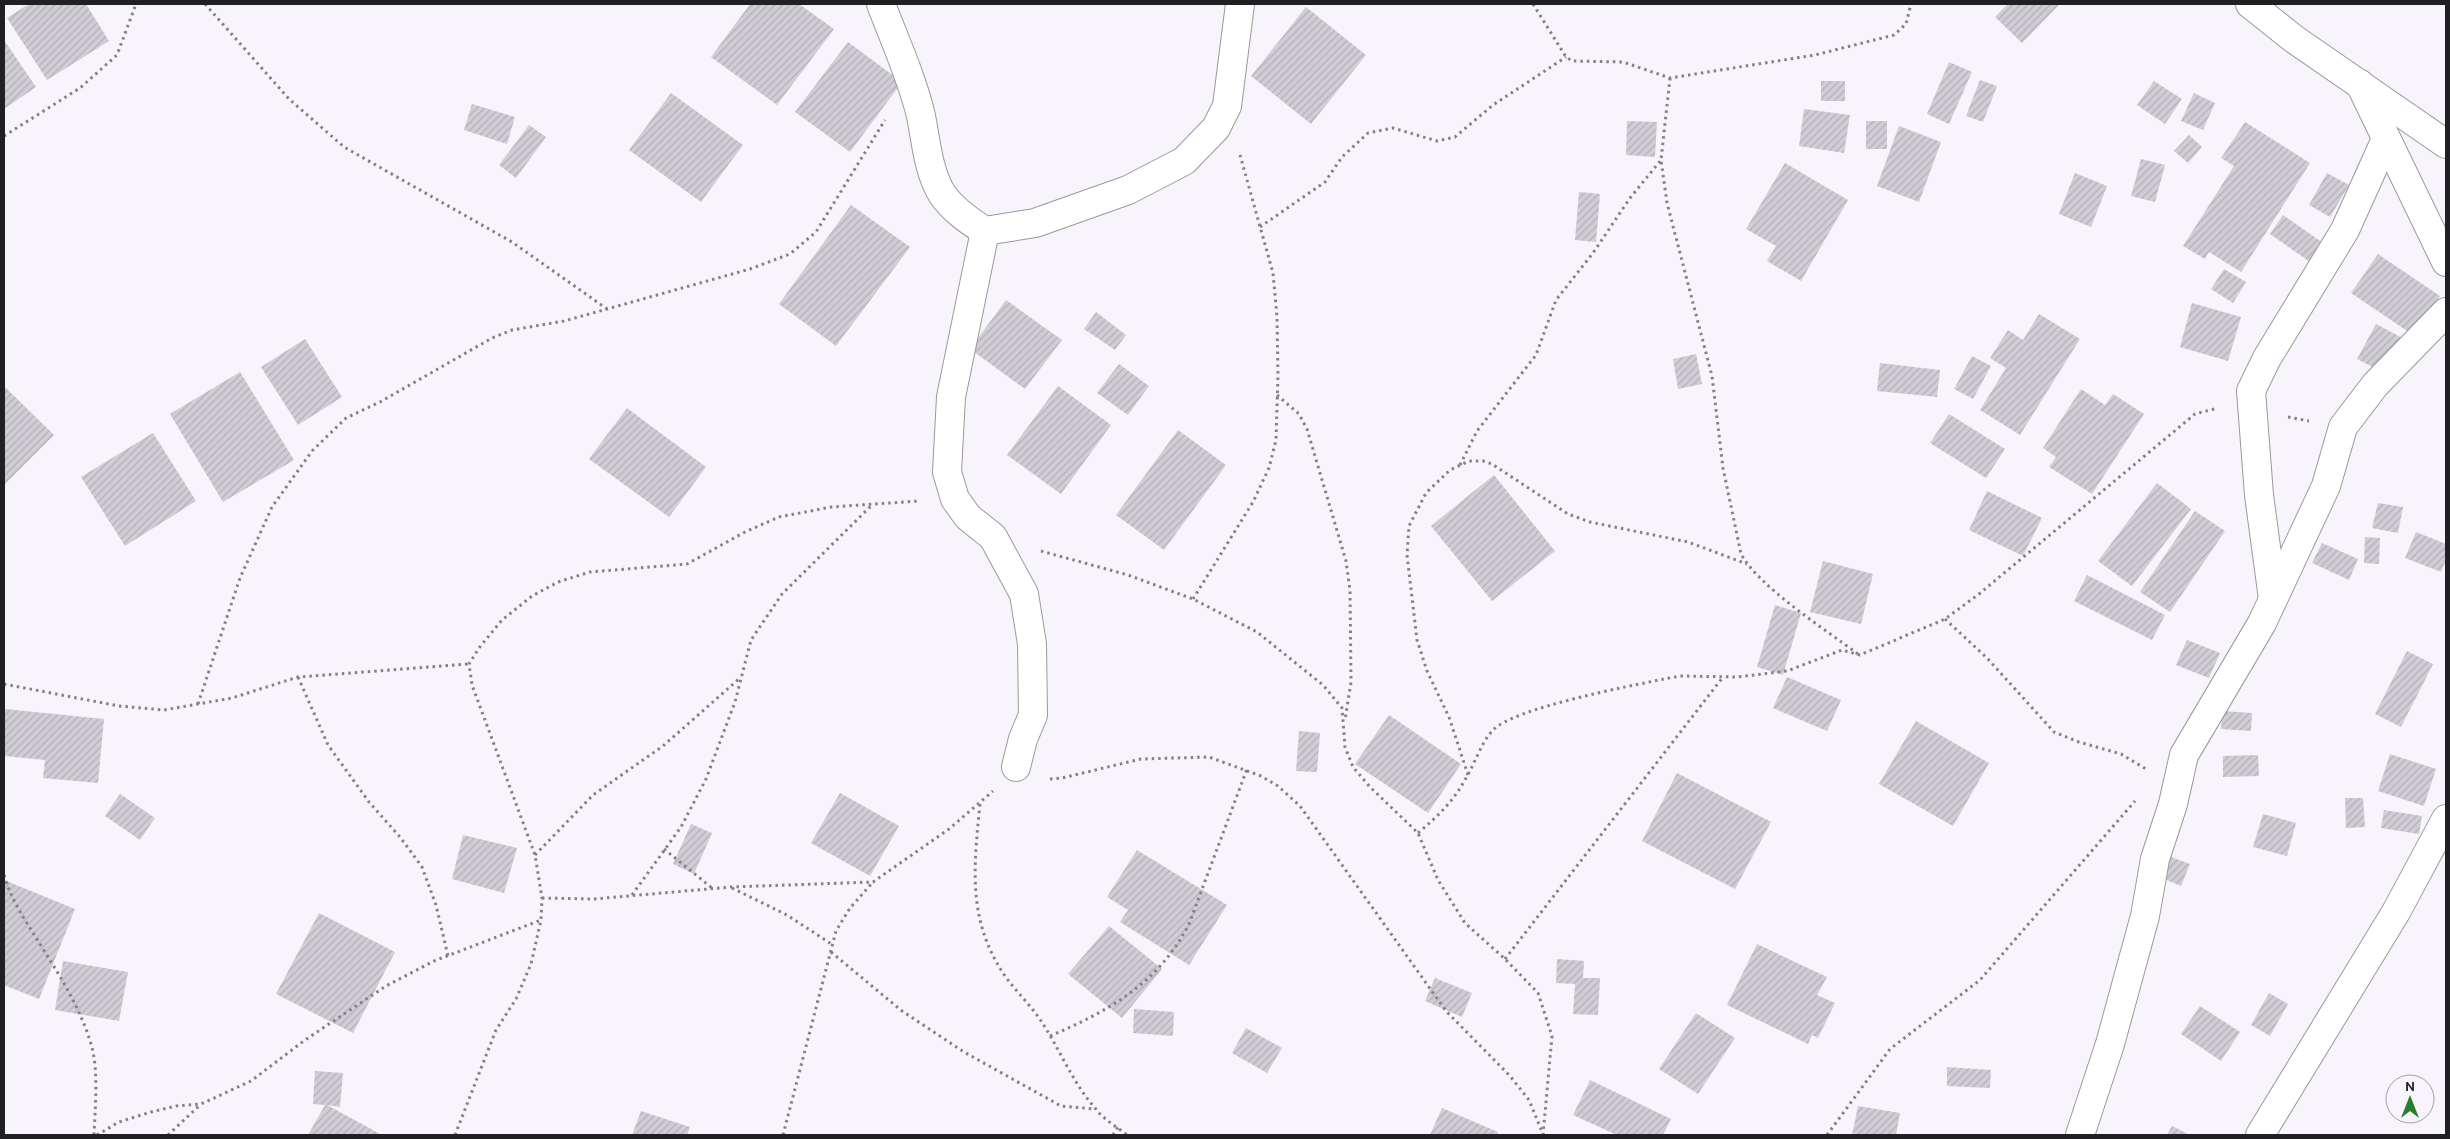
<svg xmlns="http://www.w3.org/2000/svg" width="2450" height="1139" font-family="Overpass,sans-serif">
<style>
.building{fill:url(#building-hatch)}
.lines{fill:none;stroke-linecap:round;stroke-linejoin:round}
.street-casing{stroke:#9b989e;stroke-width:30}
.path{stroke:#838186;stroke-width:3;stroke-dasharray:2.5 4;stroke-linecap:butt}
.street{stroke:#fff;stroke-width:28}
</style>
<defs>
<pattern id="building-hatch" width="6" height="6" patternUnits="userSpaceOnUse" patternTransform="scale(1.25)"><rect width="6" height="6" fill="#d0cdd4"/><path d="M-1 1l2-2M0 6l6-6M5 7l2-2" fill="none" stroke="#b2b0b6"/></pattern>
</defs>
<rect width="100%" height="100%" fill="#f8f4fc"/>
<g class="building">
<polygon points="29,4 86,4 109,41 47,80 7,18"/>
<polygon points="750,4 799,4 834,29 777,105 711,57"/>
<polygon points="2008,4 2057,4 2059,5 2022,43 1995,17"/>
<polygon points="1306,7 1366,55 1311,124 1251,76"/>
<polygon points="4,40 36,87 4,109"/>
<polygon points="848,42 902,82 850,152 795,112"/>
<polygon points="1949,62 1972,72 1949,124 1927,114"/>
<polygon points="1980,80 1997,86 1983,122 1966,116"/>
<rect x="1821" y="81" width="24" height="20"/>
<polygon points="2154,81 2182,99 2165,124 2137,105"/>
<polygon points="671,93 743,145 701,202 629,150"/>
<polygon points="2194,93 2215,103 2203,130 2181,121"/>
<polygon points="472,104 515,117 507,144 464,130"/>
<polygon points="1804,109 1850,115 1844,153 1799,146"/>
<polygon points="1627,121 1657,122 1655,157 1626,155"/>
<rect x="1866" y="121" width="21" height="28"/>
<polygon points="2245,122 2310,163 2241,272 2209,252 2205,259 2183,246 2234,166 2221,158"/>
<polygon points="529,125 546,137 516,178 499,165"/>
<polygon points="1899,126 1941,142 1919,202 1877,186"/>
<polygon points="2189,135 2202,147 2188,163 2174,151"/>
<polygon points="2141,159 2165,165 2155,202 2131,196"/>
<polygon points="1785,163 1848,200 1801,281 1767,261 1776,246 1746,229"/>
<polygon points="2075,173 2107,186 2091,227 2059,214"/>
<polygon points="2327,173 2349,185 2330,217 2309,205"/>
<polygon points="1579,192 1600,194 1596,242 1575,240"/>
<polygon points="851,205 910,247 836,346 779,304"/>
<polygon points="2283,215 2323,243 2310,262 2270,234"/>
<polygon points="2378,254 2440,296 2413,335 2351,293"/>
<polygon points="2224,269 2246,282 2233,303 2211,289"/>
<polygon points="1006,300 1062,340 1025,389 970,349"/>
<polygon points="2192,303 2241,317 2228,361 2180,347"/>
<polygon points="1096,312 1126,335 1115,350 1084,329"/>
<polygon points="2039,314 2080,339 2020,435 1980,410 2006,368 1990,358 2008,330 2023,340"/>
<polygon points="2376,324 2408,341 2390,376 2357,359"/>
<polygon points="305,339 342,397 298,425 261,367"/>
<polygon points="1696,354 1702,384 1678,389 1673,359"/>
<polygon points="1972,356 1991,366 1973,399 1954,389"/>
<polygon points="1880,363 1940,370 1937,397 1877,391"/>
<polygon points="1119,364 1149,386 1128,415 1097,393"/>
<polygon points="240,372 294,460 223,502 170,414"/>
<polygon points="4,386 54,435 4,485"/>
<polygon points="1058,386 1111,425 1061,494 1007,455"/>
<polygon points="2081,389 2105,405 2113,394 2144,414 2092,494 2049,467 2056,457 2043,448"/>
<polygon points="627,408 706,467 669,517 589,459"/>
<polygon points="1949,414 2005,449 1986,478 1930,443"/>
<polygon points="1178,430 1226,465 1164,550 1116,515"/>
<polygon points="153,433 196,501 125,546 81,477"/>
<polygon points="1494,475 1555,551 1492,601 1431,526"/>
<polygon points="2157,483 2191,509 2132,586 2098,561"/>
<polygon points="1987,491 2042,518 2023,556 1969,530"/>
<polygon points="2378,503 2403,507 2398,533 2372,528"/>
<polygon points="2195,511 2225,531 2170,612 2140,592"/>
<polygon points="2416,532 2446,544 2446,560 2441,572 2405,558"/>
<polygon points="2365,537 2380,538 2379,564 2364,563"/>
<polygon points="2322,543 2358,559 2349,580 2312,563"/>
<polygon points="1823,561 1873,574 1861,624 1810,612"/>
<polygon points="2087,575 2165,615 2152,640 2074,601"/>
<polygon points="1775,605 1801,613 1783,675 1757,667"/>
<polygon points="2187,640 2220,653 2209,678 2176,665"/>
<polygon points="2407,651 2433,664 2401,727 2375,714"/>
<polygon points="1787,677 1841,700 1827,731 1773,708"/>
<polygon points="5,709 104,719 98,783 43,778 45,760 4,756"/>
<polygon points="2222,711 2252,713 2251,731 2221,729"/>
<polygon points="1389,715 1461,764 1428,813 1355,764"/>
<polygon points="1916,721 1989,763 1953,826 1879,784"/>
<polygon points="1299,731 1320,733 1317,772 1296,771"/>
<polygon points="2390,754 2436,769 2424,806 2378,791"/>
<polygon points="2258,755 2259,776 2223,777 2223,756"/>
<polygon points="1677,773 1771,822 1735,889 1642,841"/>
<polygon points="840,793 899,826 870,876 811,843"/>
<polygon points="120,794 155,818 140,840 105,816"/>
<polygon points="2345,798 2363,798 2365,827 2346,828"/>
<polygon points="2384,810 2422,816 2419,834 2381,828"/>
<polygon points="2263,814 2296,823 2287,856 2253,847"/>
<polygon points="691,824 712,833 694,874 673,864"/>
<polygon points="463,835 517,848 504,893 452,879"/>
<polygon points="1137,850 1227,905 1189,965 1120,922 1128,910 1107,897"/>
<polygon points="2166,855 2190,864 2181,886 2157,876"/>
<polygon points="4,880 75,909 39,999 4,985"/>
<polygon points="319,913 395,952 353,1033 276,994"/>
<polygon points="1109,926 1162,969 1122,1018 1068,974"/>
<polygon points="1757,944 1827,977 1817,995 1835,1003 1818,1038 1812,1035 1808,1044 1727,1005"/>
<polygon points="1557,959 1584,961 1583,978 1600,978 1598,1015 1573,1014 1575,984 1556,983"/>
<polygon points="63,961 128,972 119,1021 55,1010"/>
<polygon points="1435,978 1472,993 1462,1017 1425,1001"/>
<polygon points="2269,993 2288,1004 2270,1036 2251,1025"/>
<polygon points="2200,1006 2240,1032 2221,1061 2181,1034"/>
<polygon points="1134,1009 1174,1012 1173,1036 1133,1033"/>
<polygon points="1696,1013 1735,1038 1698,1094 1659,1069"/>
<polygon points="1246,1028 1282,1048 1267,1073 1232,1053"/>
<polygon points="1947,1067 1991,1070 1990,1088 1947,1086"/>
<polygon points="315,1071 343,1073 340,1107 327,1105 382,1135 308,1135 325,1105 313,1104"/>
<polygon points="1590,1080 1671,1119 1663,1135 1617,1135 1573,1115"/>
<polygon points="1858,1106 1900,1113 1896,1135 1852,1135"/>
<polygon points="1442,1108 1498,1132 1497,1135 1430,1135"/>
<polygon points="641,1111 690,1127 687,1135 632,1135"/>
<polygon points="2172,1126 2190,1135 2167,1135"/>
</g>
<g class="lines">
<g class="street-casing">
<g id="street">
<path d="M881,4C895,41 912,78 921,116C926,141 928,171 942,194C953,210 969,221 985,231L1035,223L1128,190L1184,161L1216,128L1227,106L1240,4"/>
<polyline points="2250,4 2294,39 2446,144"/>
<polyline points="2360,84 2446,262"/>
<polyline points="985,231 951,397 947,472 955,499 968,517 993,537 1024,594 1032,644 1033,715 1023,739 1016,767"/>
<polyline points="2273,599 2259,495 2251,391 2267,358 2345,230 2386,139"/>
<polyline points="2080,1135 2110,1044 2145,916 2155,859 2173,804 2184,755 2262,623 2326,486 2343,427 2375,385 2446,312"/>
<polyline points="2260,1135 2396,912 2446,819"/>
</g>
</g>
<g class="path">
<polyline points="205,4 289,99 344,147 512,242 607,309"/>
<polyline points="1533,4 1566,57 1572,61 1623,62 1670,78 1815,55 1894,35 1906,24 1911,4"/>
<path d="M1670,78L1661,160L1667,203L1712,376L1723,468L1741,554C1759,587 1826,630 1858,654"/>
<polyline points="4,136 80,88 117,55 136,4"/>
<polyline points="1260,227 1325,182 1342,157 1368,133 1393,128 1437,141 1455,137 1493,105 1566,57"/>
<polyline points="1277,395 1299,414 1307,429 1346,561 1350,590 1351,682 1345,720"/>
<polyline points="2288,417 2309,421"/>
<polyline points="1460,465 1477,431 1536,355 1556,300 1593,253 1630,198 1661,160"/>
<polyline points="1041,551 1128,575 1193,599 1257,632 1323,685 1342,708 1345,747 1353,767 1370,787 1418,833 1438,880 1465,923 1505,959 1538,993 1552,1036 1543,1135"/>
<polyline points="1193,599 1253,502 1269,468 1276,440 1278,375 1277,317 1273,273 1240,155"/>
<polyline points="1945,619 1987,658 2054,732 2079,742 2121,754 2146,769"/>
<polyline points="298,677 328,745 369,802 400,837 422,867 436,905 448,956"/>
<polyline points="4,684 119,706 164,710 232,698 298,677 469,664"/>
<polyline points="198,704 240,578 272,507 312,451 346,418 380,402 492,338 512,330 564,321 750,269 790,254 816,232 885,120"/>
<polyline points="1468,775 1449,717 1427,671 1417,640 1407,555 1409,526 1426,493 1450,470 1469,461 1483,461 1492,464 1568,514 1590,522 1688,542 1747,564"/>
<polyline points="1050,779 1062,778 1141,759 1209,757 1261,776 1278,786 1300,806 1446,1011 1510,1076 1529,1100 1543,1134"/>
<path d="M980,804C974,865 967,918 1003,973C1015,991 1032,1006 1043,1024C1061,1052 1073,1083 1095,1108C1103,1119 1117,1127 1127,1135"/>
<path d="M1418,833C1438,816 1455,800 1467,776C1476,761 1481,743 1493,730C1514,708 1630,686 1664,679L1680,676L1737,677L1787,671L1842,650L1860,655L1945,619L1979,594L2195,414L2218,408"/>
<polyline points="664,849 712,888"/>
<polyline points="535,855 593,795 663,746 740,678"/>
<path d="M4,875C12,903 28,924 43,949C62,979 81,1010 91,1044C99,1070 95,1108 94,1135"/>
<polyline points="732,888 787,915 833,945"/>
<polyline points="632,895 681,827 706,779 735,702 751,640 782,594 873,504"/>
<polyline points="542,898 594,899 731,887 873,882 949,829 993,791"/>
<polyline points="831,952 902,1011 964,1052 1061,1106 1095,1109"/>
<polyline points="1505,959 1723,677"/>
<path d="M1050,1036C1109,1011 1159,983 1189,924L1247,769"/>
<polyline points="97,1135 119,1122 151,1112 176,1106 201,1104 251,1081 305,1040 386,986 434,961 541,920"/>
<polyline points="168,1135 201,1104"/>
<polyline points="455,1135 496,1030 516,999 531,964 541,920 542,898 535,855 472,685 469,664 479,648 502,620 532,596 558,582 590,572 687,564 745,532 779,517 831,507 919,501"/>
<polyline points="783,1135 836,931 850,908 873,882"/>
<polyline points="1113,1135 1118,1127"/>
<polyline points="1827,1135 1890,1049 1980,980 2135,801"/>
</g>
<use href="#street" class="street"/>
</g>
<rect width="2450" height="1139" fill="none" stroke="#201f22" stroke-width="10"/>
<g transform="translate(2410 1099)"><circle r="24" fill="#f8f4fc" stroke="#a29fa5"/>
<path d="M0-4L9 19L0 12L-9 19Z" fill="#287e2b"/>
<text y="-8" font-size="14" font-weight="bold" text-anchor="middle" fill="#201f22">N</text>
</g>
</svg>
